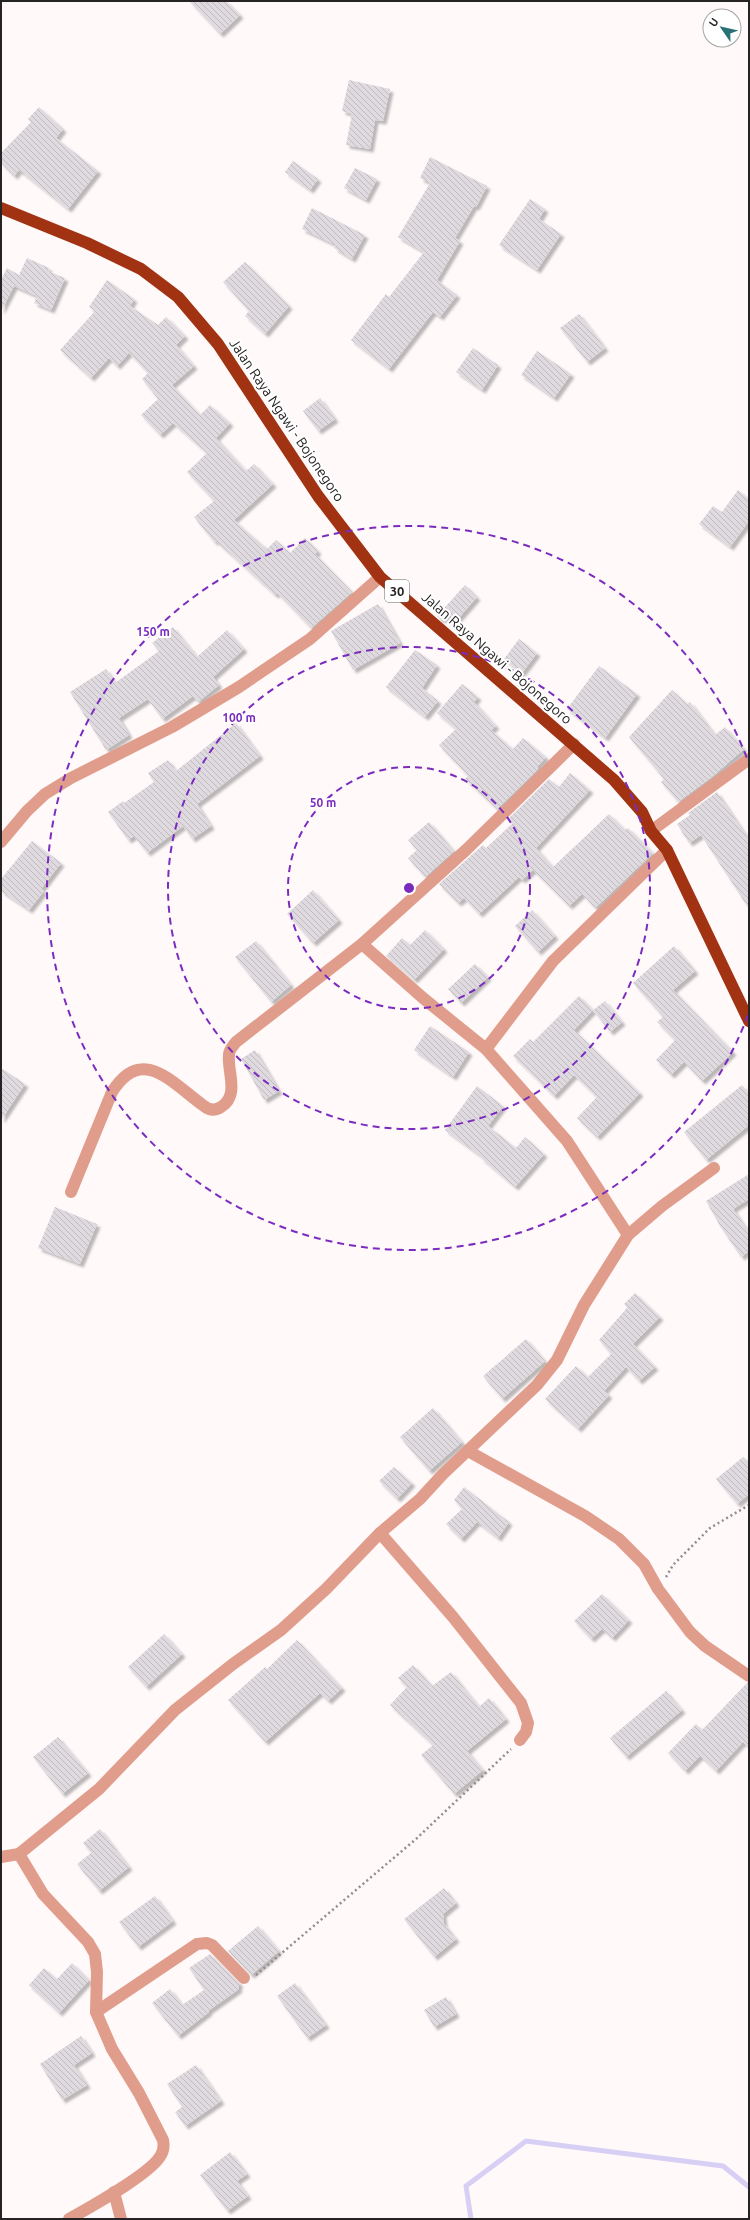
<svg xmlns="http://www.w3.org/2000/svg" width="750" height="2220" font-family="Ubuntu,sans-serif">
<style>
.lines{fill:none;stroke-linecap:round;stroke-linejoin:round}
.stream{stroke:#d8cff4;stroke-width:5}
.building{fill:url(#building-back-hatch);filter:url(#shadow)}
.path{stroke:#918d8e;stroke-width:2.5;stroke-dasharray:2 3;stroke-linecap:butt}
.street{stroke:#e19d8b;stroke-width:12}
.highway{stroke:#a13212;stroke-width:12}
.ring{fill:none;stroke:#7b2cbf;stroke-width:2;stroke-dasharray:7 5}
.labels{text-anchor:middle;stroke-width:4;stroke-linejoin:round;paint-order:stroke}
.shield{fill:#fff;stroke:#676566;stroke-width:1}
.shield-label{font-size:13px;font-weight:bold;fill:#262324}
.street-label{font-size:14px;fill:#262324;stroke:#fff}
.centre{fill:#7b2cbf;stroke:#fff;stroke-width:2}
.ring-label{font-size:12px;text-anchor:middle;font-weight:bold;fill:#7b2cbf;stroke:#fff;stroke-width:4;stroke-linejoin:round;paint-order:stroke}
</style>
<defs>
<pattern id="building-back-hatch" width="6" height="6" patternUnits="userSpaceOnUse"><rect width="6" height="6" fill="#dfdadf"/><path d="M-1 5l2 2M0 0l6 6M5-1l2 2" fill="none" stroke="#bfbbbf"/></pattern>
<filter id="shadow"><feDropShadow dx="3.5" dy="3.5" stdDeviation="1" flood-color="#0004"/></filter>
</defs>
<rect width="100%" height="100%" fill="#fff9fa"/>
<g class="lines">
<polyline class="stream" points="471,2219 466,2186 526,2141 723,2166 749,2187"/>
</g>
<g class="building">
<polygon points="189,1 226,1 240,15 220,34"/>
<polygon points="349,80 390,89 383,121 375,120 370,149 346,145 352,114 342,111"/>
<polygon points="39,107 63,129 56,138 98,171 68,209 19,170 14,176 1,163 1,153 31,122 28,119"/>
<polygon points="430,157 487,186 476,207 474,206 455,238 460,241 437,280 457,295 440,317 433,312 389,369 351,340 386,294 389,297 424,252 398,237 430,183 420,178"/>
<polygon points="293,161 318,179 310,190 285,172"/>
<polygon points="355,168 377,179 366,200 344,188"/>
<polygon points="530,199 545,209 539,219 561,234 537,270 499,245"/>
<polygon points="312,208 365,235 352,259 334,248 336,245 302,229"/>
<polygon points="27,258 49,268 48,271 65,278 51,310 34,303 37,296 14,286 1,311 1,280 7,268 19,275"/>
<polygon points="245,262 289,306 265,334 245,316 249,311 223,282"/>
<polygon points="107,280 134,299 130,306 158,325 166,317 185,336 176,345 194,366 172,385 200,415 210,405 230,423 216,438 246,471 254,464 273,484 234,520 267,549 276,540 290,553 305,538 318,551 315,554 352,592 311,628 277,593 275,595 216,541 214,542 194,517 214,501 187,472 207,453 173,423 160,435 141,415 158,399 142,379 148,373 129,353 117,366 109,358 91,378 60,350 95,311 89,307"/>
<polygon points="579,314 605,348 587,362 560,328"/>
<polygon points="473,348 498,365 482,390 456,372"/>
<polygon points="537,351 571,374 554,398 521,375"/>
<polygon points="320,398 335,419 318,431 303,411"/>
<polygon points="738,490 749,499 749,521 730,547 699,524 713,506 722,512"/>
<polygon points="465,585 477,597 456,621 450,615 441,620 437,616"/>
<polygon points="378,604 400,643 353,670 331,631"/>
<polygon points="173,627 197,657 227,630 244,649 213,677 219,685 198,702 193,696 162,719 148,699 119,718 129,735 106,750 70,692 106,669 115,683 159,651 152,643"/>
<polygon points="519,639 537,653 522,673 504,659"/>
<polygon points="415,650 437,665 422,688 438,701 425,717 386,687"/>
<polygon points="599,666 637,694 605,738 567,709"/>
<polygon points="462,684 478,697 474,702 496,726 491,730 513,749 523,738 546,757 537,767 538,769 497,809 465,779 468,776 439,745 456,729 437,713"/>
<polygon points="672,690 687,704 690,702 715,735 725,727 744,749 713,776 678,802 661,782 664,779 629,737"/>
<polygon points="236,723 260,756 197,804 211,826 192,839 183,826 147,853 134,836 128,840 108,812 123,801 124,803 154,782 148,773 168,760 176,771"/>
<polygon points="570,773 590,790 536,848 553,867 609,814 625,830 628,828 653,853 595,908 582,894 569,906 533,870 522,880 519,877 479,914 464,898 458,903 439,884 483,845 486,848 513,823 508,819 549,779 559,787"/>
<polygon points="717,792 749,840 749,909 701,835 689,843 677,824 690,815 688,813"/>
<polygon points="429,822 454,851 425,877 408,858 417,850 408,840"/>
<polygon points="32,841 61,863 41,889 44,891 29,910 1,891 1,879"/>
<polygon points="313,890 339,920 313,943 287,914"/>
<polygon points="532,910 555,936 538,952 515,926"/>
<polygon points="425,930 444,949 414,980 386,956 402,938 410,945"/>
<polygon points="256,941 291,985 271,1002 235,957"/>
<polygon points="674,946 695,971 673,990 733,1052 702,1081 684,1062 671,1075 656,1060 675,1040 657,1022 663,1017 633,983"/>
<polygon points="475,964 488,977 461,1003 448,989"/>
<polygon points="579,996 593,1010 574,1030 640,1093 597,1137 577,1118 597,1097 574,1075 554,1096 513,1056 530,1039 533,1042"/>
<polygon points="605,1001 622,1022 610,1032 593,1010"/>
<polygon points="430,1026 469,1052 453,1077 414,1050"/>
<polygon points="255,1050 279,1091 264,1100 241,1059"/>
<polygon points="1,1068 25,1084 1,1120"/>
<polygon points="742,1085 749,1094 749,1125 706,1160 684,1132"/>
<polygon points="477,1086 503,1106 488,1126 516,1148 525,1137 544,1154 515,1187 481,1158 482,1157 445,1130"/>
<polygon points="749,1174 749,1199 733,1209 749,1233 749,1251 741,1257 720,1226 706,1201"/>
<polygon points="55,1207 97,1224 80,1264 38,1248"/>
<polygon points="635,1293 660,1317 633,1344 655,1367 639,1381 626,1367 604,1391 609,1395 578,1429 545,1399 576,1366 588,1377 611,1354 599,1340 626,1309 627,1307 624,1304"/>
<polygon points="526,1339 545,1361 502,1399 483,1376"/>
<polygon points="433,1408 462,1442 429,1471 400,1437"/>
<polygon points="743,1457 749,1463 749,1494 737,1504 716,1479"/>
<polygon points="394,1467 412,1483 397,1499 379,1481"/>
<polygon points="464,1487 509,1522 498,1538 477,1522 461,1539 446,1524 462,1509 454,1500"/>
<polygon points="602,1594 629,1620 612,1638 602,1629 591,1639 574,1621"/>
<polygon points="164,1634 182,1654 146,1687 128,1667"/>
<polygon points="297,1640 342,1688 328,1701 320,1693 265,1742 228,1700 265,1667 267,1669"/>
<polygon points="413,1665 432,1686 451,1672 479,1707 489,1698 506,1719 467,1751 483,1770 454,1794 421,1755 433,1745 390,1705 407,1687 398,1678"/>
<polygon points="747,1683 749,1683 749,1748 743,1742 716,1771 700,1756 685,1771 668,1753 696,1724 702,1730"/>
<polygon points="666,1691 682,1710 626,1757 610,1738"/>
<polygon points="58,1737 88,1773 62,1794 33,1757"/>
<polygon points="100,1829 129,1867 99,1891 77,1864 91,1853 83,1843"/>
<polygon points="444,1888 456,1903 443,1914 444,1924 456,1939 434,1957 404,1919"/>
<polygon points="155,1896 173,1921 138,1947 119,1922"/>
<polygon points="258,1926 279,1951 251,1975 228,1951"/>
<polygon points="210,1954 240,1984 238,1986 239,1989 208,2011 209,2012 178,2036 152,2003 170,1989 182,2005 204,1990 189,1968"/>
<polygon points="72,1963 89,1980 59,2013 29,1985 44,1968 57,1979"/>
<polygon points="295,1983 326,2025 307,2038 277,1996"/>
<polygon points="446,1997 456,2014 434,2027 424,2010"/>
<polygon points="81,2036 92,2053 74,2065 87,2085 62,2100 40,2064"/>
<polygon points="196,2065 221,2101 185,2126 175,2112 182,2107 167,2084"/>
<polygon points="230,2152 247,2174 237,2181 248,2196 227,2211 200,2175"/>
</g>
<g class="lines">
<g class="path">
<polyline points="666,1577 673,1565 710,1528 749,1505"/>
<polyline points="256,1975 416,1839 511,1749"/>
</g>
<g class="street">
<polyline points="651,831 749,759"/>
<polyline points="1,842 27,811 45,794 71,778 172,727 239,687 310,639 380,577"/>
<polyline points="362,944 423,998 486,1049 567,1141 628,1235"/>
<polyline points="486,1049 553,961 667,850"/>
<path d="M71,1192L112,1092C142,1044 172,1083 204,1106C209,1110 215,1111 221,1107C240,1095 227,1072 229,1055C229,1049 233,1046 236,1042L362,944L466,850L574,744"/>
<polyline points="468,1451 585,1516 619,1539 644,1564 658,1589 690,1632 705,1646 749,1676"/>
<polyline points="380,1533 453,1617 521,1703 528,1723 526,1732 520,1740"/>
<polyline points="1,1857 19,1854"/>
<polyline points="96,2012 197,1944 207,1943 212,1945 244,1978"/>
<polyline points="114,2192 121,2219"/>
<path d="M69,2219C90,2207 151,2174 161,2155C164,2150 164,2145 163,2140L139,2093L112,2049L96,2012L97,1972L95,1954L88,1942L43,1894L19,1854L99,1789L175,1710L233,1664L281,1630L326,1589L380,1533L420,1499L443,1474L537,1385L557,1360L584,1305L628,1235L662,1206L714,1168"/>
</g>
<polyline class="highway" points="1,208 87,243 141,269 178,297 218,344 318,496 380,577 614,780 642,812 651,831 667,850 749,1021"/>
</g>
<g class="ring">
<circle cx="409" cy="888" r="121"/>
<circle cx="409" cy="888" r="241"/>
<path d="M748 1015A362 362 0 1 1 748 761"/>
</g>
<g class="labels">
<rect class="shield" x="385" y="580" width="24" height="22" rx="3"/>
<g class="shield-label">
<text x="397" y="596">30</text>
</g>
<g class="street-label">
<text transform="translate(287 420) rotate(56)" y="5">Jalan Raya Ngawi - Bojonegoro</text>
<text transform="translate(497 658) rotate(41)" y="5">Jalan Raya Ngawi - Bojonegoro</text>
</g>
</g>
<circle cx="409" cy="888" r="6" class="centre"/>
<g class="ring-label">
<text x="153" y="636">150 m</text>
<text x="239" y="722">100 m</text>
<text x="323" y="807">50 m</text>
</g>
<rect width="750" height="2220" fill="none" stroke="#262324" stroke-width="4"/>
<g transform="translate(722 28) rotate(304)"><circle r="19" fill="#ffffff" stroke="#a8a7a7"/>
<path d="M0-3L7 15L0 10L-7 15Z" fill="#287275"/>
<text y="-6" font-size="11" font-weight="bold" text-anchor="middle" fill="#262324">U</text>
</g>
</svg>
